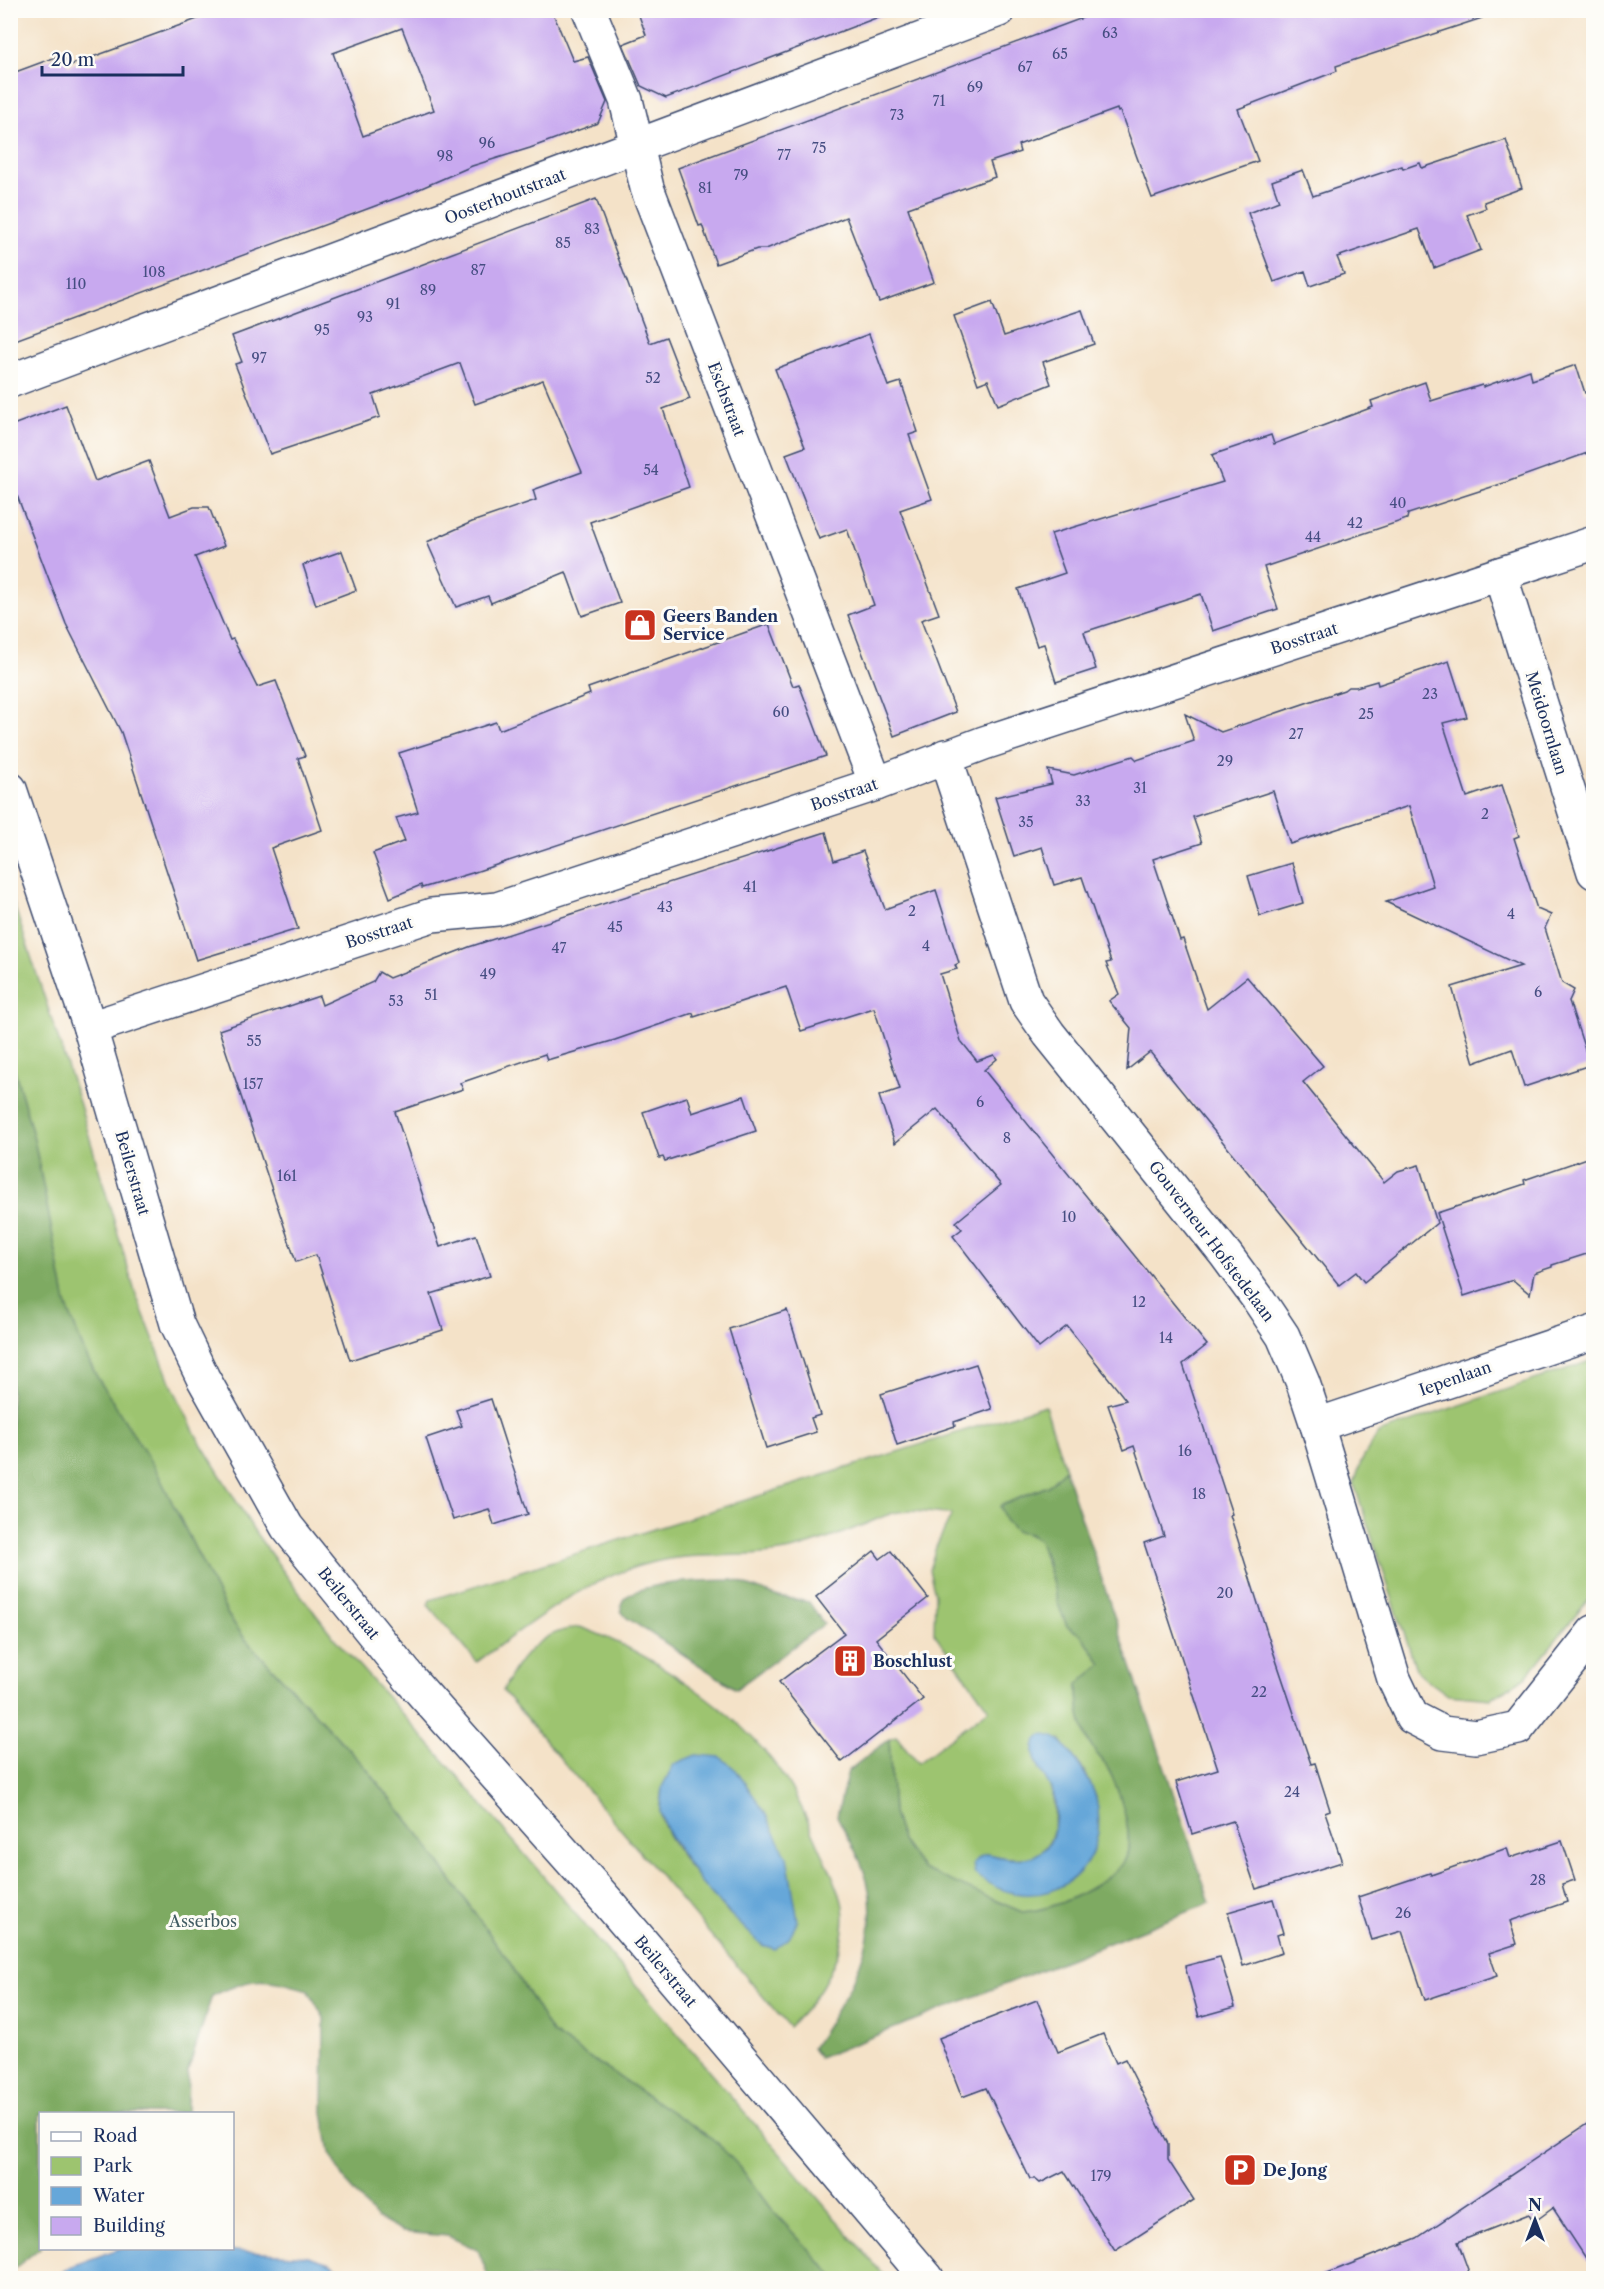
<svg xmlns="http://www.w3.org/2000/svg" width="1604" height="2289" font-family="'Libre Caslon Text',serif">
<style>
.green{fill:#9dc46f;stroke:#5c7a66;stroke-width:1.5;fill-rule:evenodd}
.forest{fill:#7eaa62;stroke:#4c6c60;stroke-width:1.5}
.water{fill:#66a7d9;stroke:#406b9c;stroke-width:1.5}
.building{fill:#c8a9ef;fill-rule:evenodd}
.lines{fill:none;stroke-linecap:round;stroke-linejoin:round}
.minor-casing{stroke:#3c4a6e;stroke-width:36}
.tertiary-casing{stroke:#3c4a6e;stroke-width:36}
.minor{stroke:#fff;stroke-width:33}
.tertiary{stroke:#fff;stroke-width:33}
.labels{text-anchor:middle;stroke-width:6;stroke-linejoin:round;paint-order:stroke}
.number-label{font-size:14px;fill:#464e82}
.street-label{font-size:16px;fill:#1b2f5e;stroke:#fdfcf7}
.poi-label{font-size:16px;font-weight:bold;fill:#1b2f5e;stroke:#fdfcf7;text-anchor:start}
.park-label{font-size:16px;fill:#425c63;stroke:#fdfcf7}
</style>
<rect width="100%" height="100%" fill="#fdfcf7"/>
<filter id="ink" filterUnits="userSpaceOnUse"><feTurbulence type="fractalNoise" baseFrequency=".0167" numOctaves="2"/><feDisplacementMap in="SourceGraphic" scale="12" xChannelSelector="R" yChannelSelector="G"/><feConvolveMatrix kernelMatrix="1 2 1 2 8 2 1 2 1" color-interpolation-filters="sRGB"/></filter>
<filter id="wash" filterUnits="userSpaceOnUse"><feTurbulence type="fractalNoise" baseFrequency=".008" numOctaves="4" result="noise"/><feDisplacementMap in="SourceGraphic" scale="24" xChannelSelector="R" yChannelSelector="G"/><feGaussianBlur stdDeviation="1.35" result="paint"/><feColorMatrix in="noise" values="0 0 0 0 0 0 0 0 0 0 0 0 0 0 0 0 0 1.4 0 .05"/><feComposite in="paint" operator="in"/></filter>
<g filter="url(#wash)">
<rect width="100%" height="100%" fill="#f4e2c8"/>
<g class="green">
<polygon points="10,893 80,1105 135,1292 169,1379 197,1437 255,1532 294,1586 335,1639 457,1775 886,2278 835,2278 770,2208 740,2167 658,2103 552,2033 510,1963 421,1837 366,1768 245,1639 228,1615 156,1470 97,1377 84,1351 66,1304 34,1139 11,1057"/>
<polygon points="1593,1360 1593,1594 1526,1677 1491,1699 1448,1695 1417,1672 1354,1484 1361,1462 1378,1433"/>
<path d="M1045,1405L1065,1469L1048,1486L1000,1506C1010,1536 1019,1526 1039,1541L1067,1626L1081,1635L1102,1664L1078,1684C1078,1704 1080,1728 1091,1746C1094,1752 1101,1757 1105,1764C1118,1784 1136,1836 1125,1860C1120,1870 1104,1881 1094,1886C1071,1900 1049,1910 1022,1912L923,1870L902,1841L893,1813L889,1739L896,1736L918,1763L989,1709L934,1633L935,1594L929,1570L936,1547L952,1514C933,1514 917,1509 898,1512C886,1514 874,1521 863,1525C841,1534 818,1543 795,1549C750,1560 703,1551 659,1561C589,1575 533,1621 477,1662L428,1605L430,1600ZM1060,1739L1085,1772L1096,1797L1092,1852L1069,1881L987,1854C1020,1862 1051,1863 1054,1822C1056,1798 1050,1780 1035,1761Z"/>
<path d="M580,1627C650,1652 737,1710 780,1771C796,1793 807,1819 818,1844C825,1860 841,1890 843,1907C849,1951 819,1998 789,2027L503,1691C518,1656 541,1631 580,1627ZM662,1787L764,1811L771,1828L729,1914C709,1891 662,1840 660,1810C659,1803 662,1794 662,1787Z"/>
</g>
<g class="forest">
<path d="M11,1057L34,1139L66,1304L84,1351L97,1377L156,1470L228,1615L245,1639L366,1768L421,1837L510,1963L552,2033L713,2139L740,2167L770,2208L835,2278H489L478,2250L448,2236L402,2232L376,2218L348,2185L330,2153L323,2113L324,2018L308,1990C262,1977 256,1976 212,1996L188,2071L187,2113L40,2114V2248L11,2271Z"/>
<path d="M1065,1469L1210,1903L819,2058L812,2048C846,1997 886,1938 865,1874C859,1854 846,1835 837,1816L848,1771L889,1739L893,1813L902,1841L923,1869L1022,1912C1049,1910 1071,1900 1094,1886C1104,1880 1120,1870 1125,1860C1136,1836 1118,1784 1105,1764C1101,1757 1094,1752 1091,1746C1080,1728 1078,1704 1078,1684L1102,1664L1081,1635L1067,1626L1058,1604L1047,1561L1039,1541L1030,1534L1017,1532L1005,1520L1000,1506L1048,1486Z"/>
<path d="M733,1580L779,1597L809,1602L824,1624L736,1689L627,1618L621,1611C621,1609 621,1604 622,1602C633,1580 711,1581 733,1580Z"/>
</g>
<g class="water">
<path d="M1042,1735C1059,1735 1065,1745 1074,1758C1083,1770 1092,1783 1096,1798C1114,1875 1037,1924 975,1874L973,1864C977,1860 981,1854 988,1854C992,1854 997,1857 1001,1857C1018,1861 1041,1859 1050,1842C1056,1830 1057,1808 1054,1796C1049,1777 1020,1752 1042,1735Z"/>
<polygon points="696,1755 720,1757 736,1770 764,1811 787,1857 798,1921 788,1939 775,1949 762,1945 729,1913 700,1881 668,1833 660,1811 662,1787 674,1764"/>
<polygon points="121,2248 190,2248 308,2256 330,2263 353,2278 55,2278 69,2267"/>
</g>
<g id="blocks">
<g class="building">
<path d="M222,10L552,11L573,61L588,57L607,102L598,123L530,148L472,166L410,193L10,342V74L64,54L68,66ZM402,28L434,110L363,136L333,53Z"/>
<polygon points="637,10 889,10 889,13 666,98 641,86 623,44 646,35"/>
<polygon points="1104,10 1480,10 1482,18 1336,66 1337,71 1238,109 1258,161 1152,198 1120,111 1118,112 1117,109 1018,145 1020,152 990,162 995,177 908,208 934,282 879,302 846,217 766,249 757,249 716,264 702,225 699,226 678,168"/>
<polygon points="1506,140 1522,188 1484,202 1486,208 1467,215 1481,250 1434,268 1419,229 1337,257 1344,274 1310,286 1305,271 1274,282 1248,213 1279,201 1272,181 1303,170 1313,196 1402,166 1403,169 1420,163 1422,168"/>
<polygon points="596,199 650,343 666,337 690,399 663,409 689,487 590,522 620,603 582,616 566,572 491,603 488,596 456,607 427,542 472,522 536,500 533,490 582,472 543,380 475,404 460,363 373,395 380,417 270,454 235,364 242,362 232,336"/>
<polygon points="992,302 1004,336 1082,310 1094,344 1043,362 1051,384 998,405 988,380 978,384 954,316"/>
<polygon points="869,334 888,386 901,382 918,432 909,435 932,499 900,510 939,614 921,620 956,712 894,736 848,615 874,605 847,529 819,539 786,454 805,447 775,369"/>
<polygon points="1576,365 1585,393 1593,391 1593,451 1504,483 1408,514 1407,519 1264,567 1278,609 1213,631 1201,594 1084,632 1096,669 1056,682 1044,644 1037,646 1018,589 1065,573 1051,534 1223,482 1212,455 1271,435 1274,444 1373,407 1371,401 1425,382 1431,401 1482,385 1483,387 1530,370 1532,380"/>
<polygon points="66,405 95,481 149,461 170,516 194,507 209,507 224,546 195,557 230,640 233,639 257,687 276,681 305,756 298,758 322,830 271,848 298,929 196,960 121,732 66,624 10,477 10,426"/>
<polygon points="342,551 356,590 316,605 303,565"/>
<polygon points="769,624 793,686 799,684 826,756 472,873 422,888 421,885 390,898 373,853 405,841 396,818 418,812 399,753 496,722 499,730 590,694 588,688"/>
<polygon points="1449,661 1467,717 1443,723 1467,797 1502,785 1519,836 1514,838 1537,909 1551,915 1545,928 1562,983 1574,990 1569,1001 1590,1065 1524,1087 1512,1049 1474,1063 1452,987 1521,966 1386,902 1433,886 1409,806 1290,844 1273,791 1193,817 1202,843 1153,859 1180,940 1183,939 1207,1009 1247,977 1323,1066 1303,1082 1384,1182 1398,1171 1419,1165 1437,1223 1364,1282 1356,1272 1339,1285 1150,1052 1127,1070 1131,1028 1109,1001 1119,994 1106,963 1111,962 1082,877 1054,885 1042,847 1014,856 995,797 1052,784 1048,770 1074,775 1133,756 1137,760 1194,741 1185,714 1221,732 1344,690 1348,687 1356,687 1377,681 1378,685"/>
<polygon points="826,832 834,861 863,851 885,909 936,890 959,963 955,965 957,969 940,974 961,1041 977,1061 994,1055 997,1059 984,1070 1207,1345 1183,1364 1232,1514 1230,1515 1271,1645 1311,1764 1315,1763 1330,1810 1325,1812 1342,1862 1256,1889 1233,1821 1192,1834 1176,1782 1218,1769 1144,1543 1164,1536 1134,1446 1124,1450 1108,1405 1126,1400 1067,1326 1039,1348 953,1236 962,1229 956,1222 1001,1185 937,1109 895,1143 879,1096 900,1089 874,1008 801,1031 786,987 694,1017 693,1013 615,1040 547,1060 545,1054 460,1083 463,1089 395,1112 440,1247 476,1235 490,1276 431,1294 443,1330 350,1360 316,1255 296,1262 219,1030 319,996 322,1005 373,982 379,972 389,978 469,947"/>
<polygon points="1292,863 1303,903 1260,916 1248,876"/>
<polygon points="744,1096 756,1131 665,1161 663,1157 659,1158 643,1112 687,1097 692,1113"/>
<polygon points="1593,1156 1593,1252 1552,1265 1552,1267 1534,1273 1530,1294 1513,1280 1464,1296 1437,1213 1525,1184 1524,1180"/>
<polygon points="787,1310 820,1415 811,1418 816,1432 766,1448 729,1329"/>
<polygon points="976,1364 992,1409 954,1422 955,1426 897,1445 881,1394"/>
<polygon points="491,1399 528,1514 494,1525 489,1509 453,1520 426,1438 462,1426 456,1410"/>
<polygon points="874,1551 880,1559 891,1551 928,1598 876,1639 923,1699 842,1762 779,1682 844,1633 816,1597"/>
<polygon points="1562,1841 1575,1880 1562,1884 1567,1902 1510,1921 1517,1944 1489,1953 1497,1976 1425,2000 1402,1931 1372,1940 1358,1897 1430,1873 1431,1875 1507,1848 1510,1858"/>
<polygon points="1273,1899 1283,1933 1277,1935 1282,1953 1243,1966 1228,1912"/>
<polygon points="1220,1957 1235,2007 1199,2017 1185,1966"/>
<polygon points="1037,2000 1058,2052 1103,2034 1116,2063 1125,2059 1168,2144 1168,2160 1194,2200 1115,2251 1064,2171 1040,2183 1035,2179 1030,2179 986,2088 962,2097 939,2038"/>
<polygon points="1593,2120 1593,2269 1553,2208 1534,2222 1529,2214 1458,2242 1471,2278 1321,2278 1320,2276 1417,2238"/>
</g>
</g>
</g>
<g filter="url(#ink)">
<use href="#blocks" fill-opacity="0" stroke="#3c4a6e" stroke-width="1.5"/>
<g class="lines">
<g class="minor-casing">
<g id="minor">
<polyline points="589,10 626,100 647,188 876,784"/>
<polyline points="10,381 999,10"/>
<polyline points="1500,574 1594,872"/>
<polyline points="945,756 1026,1001 1049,1034 1226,1255 1259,1300 1283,1336 1303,1383 1317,1425 1394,1679 1412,1717 1443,1733 1476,1737 1518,1728 1594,1632"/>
<polyline points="90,1028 432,915 497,909 876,784 984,743 1594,543"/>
<polyline points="1317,1425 1594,1332"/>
</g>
</g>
<g class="tertiary-casing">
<polyline id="tertiary" points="10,789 90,1028 177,1324 203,1378 287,1527 410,1679 607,1901 927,2278"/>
</g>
<use href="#minor" class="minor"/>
<use href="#tertiary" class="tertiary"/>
</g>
</g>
<defs>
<g id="shop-square" transform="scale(1.725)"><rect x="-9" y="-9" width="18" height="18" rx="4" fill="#c8321e" stroke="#fdfcf7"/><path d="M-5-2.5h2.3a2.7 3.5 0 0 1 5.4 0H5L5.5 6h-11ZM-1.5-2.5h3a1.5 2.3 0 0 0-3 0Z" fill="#fff"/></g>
<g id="building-square" transform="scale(1.725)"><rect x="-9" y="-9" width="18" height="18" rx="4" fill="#c8321e" stroke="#fdfcf7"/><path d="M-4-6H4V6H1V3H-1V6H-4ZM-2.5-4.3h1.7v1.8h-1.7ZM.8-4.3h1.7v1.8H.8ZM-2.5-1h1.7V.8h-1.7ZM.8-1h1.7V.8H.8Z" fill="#fff"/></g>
<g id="parking-square" transform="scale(1.725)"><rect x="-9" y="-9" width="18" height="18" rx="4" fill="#c8321e" stroke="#fdfcf7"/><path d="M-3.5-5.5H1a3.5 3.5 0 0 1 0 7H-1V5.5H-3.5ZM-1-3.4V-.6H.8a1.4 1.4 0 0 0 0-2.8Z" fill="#fff"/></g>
</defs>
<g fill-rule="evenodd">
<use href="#shop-square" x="640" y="625"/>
<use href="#building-square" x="850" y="1661"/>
<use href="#parking-square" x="1240" y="2170"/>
</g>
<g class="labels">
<g class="number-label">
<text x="1110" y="38">63</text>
<text x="1060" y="59">65</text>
<text x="1025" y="72">67</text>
<text x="975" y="92">69</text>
<text x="939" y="106">71</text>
<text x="897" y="120">73</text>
<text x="487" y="148">96</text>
<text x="819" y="153">75</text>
<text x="784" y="160">77</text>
<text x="445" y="161">98</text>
<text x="741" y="180">79</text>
<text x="705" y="193">81</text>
<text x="592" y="234">83</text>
<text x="563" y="248">85</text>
<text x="478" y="275">87</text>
<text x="154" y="277">108</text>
<text x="76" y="289">110</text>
<text x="428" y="295">89</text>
<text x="393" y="309">91</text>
<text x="365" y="322">93</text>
<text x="322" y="335">95</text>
<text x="259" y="363">97</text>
<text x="653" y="383">52</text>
<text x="651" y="475">54</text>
<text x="1398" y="508">40</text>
<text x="1355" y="528">42</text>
<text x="1313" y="542">44</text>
<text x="1430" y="699">23</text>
<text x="781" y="717">60</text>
<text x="1366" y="719">25</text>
<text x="1296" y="739">27</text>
<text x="1225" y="766">29</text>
<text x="1140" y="793">31</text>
<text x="1083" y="806">33</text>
<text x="1485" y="819">2</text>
<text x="1026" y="827">35</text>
<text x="750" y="892">41</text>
<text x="665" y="912">43</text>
<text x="912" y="916">2</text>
<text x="1511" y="919">4</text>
<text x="615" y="932">45</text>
<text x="926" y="951">4</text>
<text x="559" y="953">47</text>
<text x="488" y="979">49</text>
<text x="1538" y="997">6</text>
<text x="431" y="1000">51</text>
<text x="396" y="1006">53</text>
<text x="254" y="1046">55</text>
<text x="253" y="1089">157</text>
<text x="980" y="1107">6</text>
<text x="1007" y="1143">8</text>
<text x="287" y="1181">161</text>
<text x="1069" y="1222">10</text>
<text x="1139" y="1307">12</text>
<text x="1166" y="1343">14</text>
<text x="1185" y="1456">16</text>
<text x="1199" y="1499">18</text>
<text x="1225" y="1598">20</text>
<text x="1259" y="1697">22</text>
<text x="1292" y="1797">24</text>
<text x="1538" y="1885">28</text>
<text x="1403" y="1918">26</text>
<text x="1101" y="2181">179</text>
</g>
<g class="street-label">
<text transform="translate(505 196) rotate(-21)" y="6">Oosterhoutstraat</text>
<text transform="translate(727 399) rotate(69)" y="6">Eschstraat</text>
<text transform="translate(1304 638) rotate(-18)" y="6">Bosstraat</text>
<text transform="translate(1547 723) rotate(73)" y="6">Meidoornlaan</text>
<text transform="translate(844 794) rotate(-19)" y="6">Bosstraat</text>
<text transform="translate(379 932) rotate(-18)" y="6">Bosstraat</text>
<text transform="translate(133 1173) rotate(74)" y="6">Beilerstraat</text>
<text transform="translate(1212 1241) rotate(53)" y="6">Gouverneur Hofstedelaan</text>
<text transform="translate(1455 1378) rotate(-19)" y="6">Iepenlaan</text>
<text transform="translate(349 1603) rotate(51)" y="6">Beilerstraat</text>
<text transform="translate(666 1971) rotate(50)" y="6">Beilerstraat</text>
</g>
<g class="poi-label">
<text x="663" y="622">Geers Banden<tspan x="663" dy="18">Service</tspan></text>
<text x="873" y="1667">Boschlust</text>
<text x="1263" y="2176">De Jong</text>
</g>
<g class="park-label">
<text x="203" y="1927">Asserbos</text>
</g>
</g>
<rect width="1604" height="2289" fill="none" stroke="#fdfcf7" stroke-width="36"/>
<rect x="39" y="2112" width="195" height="138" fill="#fdfcf7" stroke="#a3aaba" stroke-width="1.5"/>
<rect x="51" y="2132" width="30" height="9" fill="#ffffff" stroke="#a3aaba" stroke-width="1.5"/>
<text x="93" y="2142" font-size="18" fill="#1b2f5e">Road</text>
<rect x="51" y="2157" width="30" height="18" fill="#9dc46f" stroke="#a3aaba" stroke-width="1.5"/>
<text x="93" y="2172" font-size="18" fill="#1b2f5e">Park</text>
<rect x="51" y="2187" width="30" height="18" fill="#66a7d9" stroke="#a3aaba" stroke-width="1.5"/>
<text x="93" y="2202" font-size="18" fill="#1b2f5e">Water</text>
<rect x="51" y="2217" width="30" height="18" fill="#c8a9ef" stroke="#a3aaba" stroke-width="1.5"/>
<text x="93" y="2232" font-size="18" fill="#1b2f5e">Building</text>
<g transform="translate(1535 2220)" stroke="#fdfcf7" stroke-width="4.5" paint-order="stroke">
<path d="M0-4.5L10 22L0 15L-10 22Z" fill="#1b2f5e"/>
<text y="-9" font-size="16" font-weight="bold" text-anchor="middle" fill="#1b2f5e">N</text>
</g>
<path d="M42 66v9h141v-9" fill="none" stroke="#1b2f5e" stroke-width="3"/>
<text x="51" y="66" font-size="18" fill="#1b2f5e" stroke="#fdfcf7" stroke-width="4.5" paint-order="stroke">20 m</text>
</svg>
